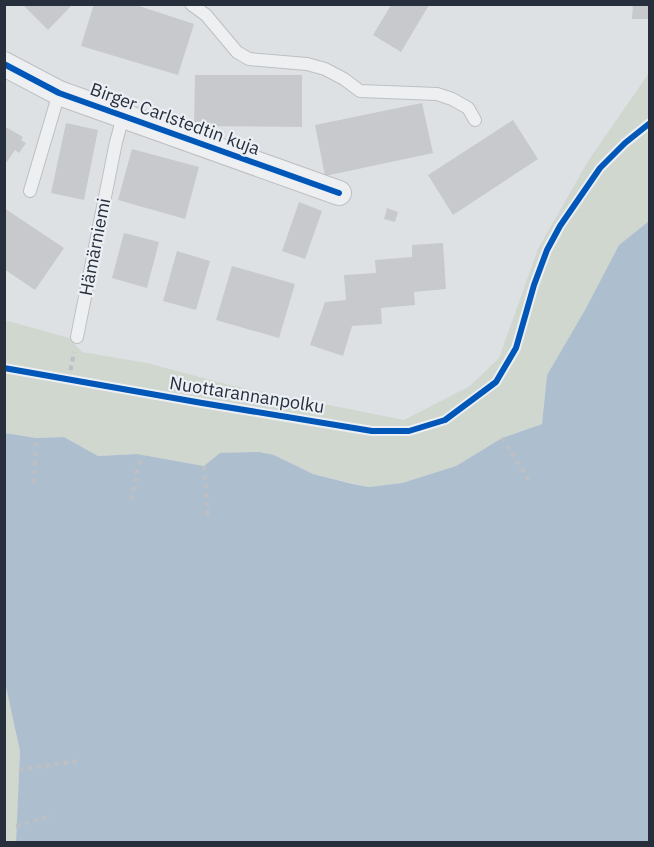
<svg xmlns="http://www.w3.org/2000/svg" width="654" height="847" font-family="'IBM Plex Sans',sans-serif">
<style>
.green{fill:#cfd7cf}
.water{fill:#adbfce}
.building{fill:#c7c9cc}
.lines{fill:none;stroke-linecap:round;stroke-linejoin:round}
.lane-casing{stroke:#bdbfc2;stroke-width:14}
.street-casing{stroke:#bdbfc2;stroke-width:26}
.path{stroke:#bdbfc4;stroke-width:4;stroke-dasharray:4.5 4.5;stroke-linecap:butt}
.lane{stroke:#eeeff0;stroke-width:12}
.street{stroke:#eeeff0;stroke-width:24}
.cycleway-casing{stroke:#eceff4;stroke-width:10}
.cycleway{stroke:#0057b8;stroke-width:6}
.labels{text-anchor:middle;stroke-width:4.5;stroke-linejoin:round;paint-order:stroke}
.street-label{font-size:18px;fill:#272f3c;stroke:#eceff4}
</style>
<rect width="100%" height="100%" fill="#dee1e4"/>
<g class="green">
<polygon points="649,73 649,221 619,245 585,310 547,375 542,424 502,438 456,466 402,483 369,487 313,474 274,455 204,466 137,454 98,456 64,437 36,438 5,433 4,320 69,338 82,352 147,363 229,385 404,420 470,386 499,358 538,249 588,161"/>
<polygon points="4,678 20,751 16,842 5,842"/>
</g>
<polygon class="water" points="649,221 649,842 16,842 20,751 4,678 5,433 36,438 64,437 98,456 137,454 204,466 220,453 259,452 274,455 313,474 353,484 369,487 402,483 456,466 502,438 542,424 547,375 585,310 619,245"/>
<g class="building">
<polygon points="22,4 73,4 48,30"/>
<polygon points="94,4 133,4 194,24 178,75 81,46"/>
<polygon points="633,4 650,4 650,19 632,19"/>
<polygon points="391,5 429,5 401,52 373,35"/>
<polygon points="195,75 302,75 302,127 194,126"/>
<polygon points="422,103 433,153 325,176 315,125"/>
<polygon points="513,120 538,159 453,215 428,175"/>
<polygon points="66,123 98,130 84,200 51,193"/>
<polygon points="4,126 23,137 21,140 26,143 19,153 15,150 4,166"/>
<polygon points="132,149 199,167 185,219 118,200"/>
<polygon points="299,202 322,211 305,259 282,251"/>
<polygon points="4,208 64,248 35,290 4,269"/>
<polygon points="387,208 398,212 395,222 384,219"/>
<polygon points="124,233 159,242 147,288 112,278"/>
<polygon points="443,243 446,289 414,292 415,305 381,308 382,324 352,326 343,356 310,345 325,302 346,300 344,275 376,273 375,260 412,257 412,245"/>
<polygon points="177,251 210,261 196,310 163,301"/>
<polygon points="232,266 295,284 279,338 216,320"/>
</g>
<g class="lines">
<g class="lane-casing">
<g id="lane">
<polyline points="191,4 206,15 237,52 249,59 307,64 325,69 344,79 360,91 437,94 452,99 468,108 475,120"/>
<polyline points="30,191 59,93"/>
<polyline points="77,337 116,142 123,117"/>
</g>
</g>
<g class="street-casing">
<polyline id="street" points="4,64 59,93 339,193"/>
</g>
<g class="path">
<polyline points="69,379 74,352"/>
<polyline points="502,438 530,482"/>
<polyline points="204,466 208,518"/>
<polyline points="34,483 36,438"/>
<polyline points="131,500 141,455"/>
<polyline points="19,770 78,761"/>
<polyline points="16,826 52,816"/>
</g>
<use href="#lane" class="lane"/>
<use href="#street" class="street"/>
<g class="cycleway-casing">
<g id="cycleway">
<polyline points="4,64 59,93 339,193"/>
<polyline points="4,368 202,403 372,431 409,431 445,420 496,382 516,348 534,285 547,250 560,226 600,168 625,143 650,123"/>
</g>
</g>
<use href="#cycleway" class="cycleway"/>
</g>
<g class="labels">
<g class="street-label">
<text transform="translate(175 119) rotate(20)" y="6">Birger Carlstedtin kuja</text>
<text transform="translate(95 247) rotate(-79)" y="6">Hämärniemi</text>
<text transform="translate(247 395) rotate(9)" y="6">Nuottarannanpolku</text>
</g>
</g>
<rect width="654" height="847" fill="none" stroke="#272f3c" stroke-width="12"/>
</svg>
